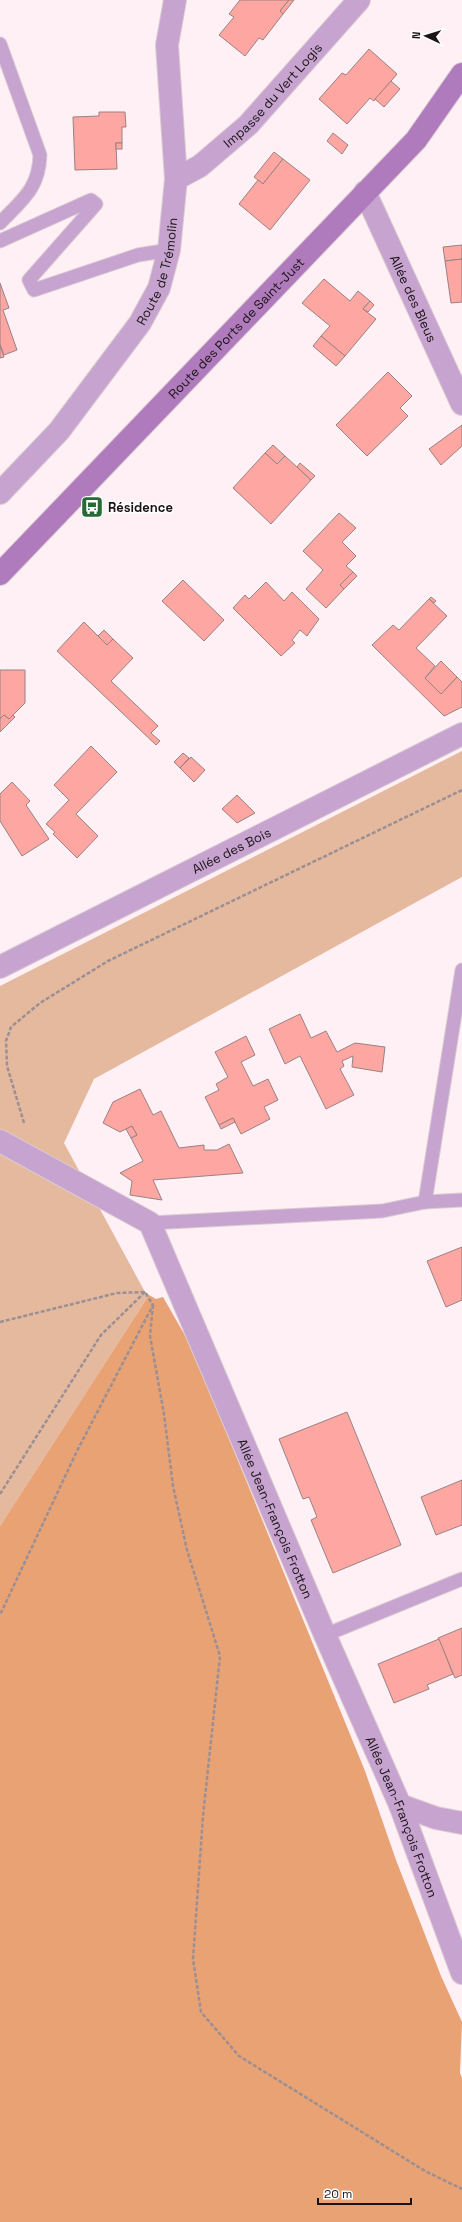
<svg xmlns="http://www.w3.org/2000/svg" width="462" height="2222" font-family="'Space Grotesk',sans-serif">
<style>
.green{fill:#e4b99e}
.forest{fill:#e8a274}
.building{fill:#fda6a2;stroke:#998281}
.lines{fill:none;stroke-linecap:round;stroke-linejoin:round}
.service-casing{stroke:#dbcdd2;stroke-width:15}
.minor-casing{stroke:#dbcdd2;stroke-width:24}
.tertiary-casing{stroke:#dbcdd2;stroke-width:24}
.secondary-casing{stroke:#dbcdd2;stroke-width:24}
.path{stroke:#9b8f94;stroke-width:2.5;stroke-dasharray:4 2;stroke-linecap:butt}
.service{stroke:#c7a3d0;stroke-width:13}
.minor{stroke:#c7a3d0;stroke-width:22}
.tertiary{stroke:#c7a3d0;stroke-width:22}
.secondary{stroke:#af7bbc;stroke-width:22}
.labels{text-anchor:middle;stroke-width:3;stroke-linejoin:round;paint-order:stroke}
.street-label{font-size:13px;fill:#1b1316;stroke:#fff}
.poi-label{font-size:13px;font-weight:bold;fill:#1b1316;stroke:#fff;text-anchor:start}
</style>
<rect width="100%" height="100%" fill="#fff0f6"/>
<polygon class="green" points="462,751 462,877 94,1079 64,1143 145,1292 149,1295 0,1526 0,986"/>
<polygon class="forest" points="149,1295 156,1299 163,1297 191,1346 365,1771 396,1860 441,1976 462,2022 460,2073 462,2078 462,2222 0,2222 0,1526"/>
<g class="building">
<polygon points="240,0 289,0 280,11 283,14 263,40 259,38 245,56 219,35 234,17 229,14"/>
<polygon points="289,0 294,0 283,14 280,11"/>
<polygon points="369,49 397,74 374,101 370,98 347,124 319,99 342,73 346,75"/>
<polygon points="391,81 400,89 384,107 375,99"/>
<polygon points="99,112 125,112 126,127 122,127 122,143 116,143 117,169 75,170 73,117 99,116"/>
<polygon points="333,133 348,145 342,154 327,141"/>
<rect x="116" y="143" width="6" height="6"/>
<polygon points="274,152 283,159 263,184 254,177"/>
<polygon points="283,159 310,180 270,230 239,204 258,180 263,184"/>
<polygon points="462,245 462,259 445,261 443,247"/>
<polygon points="462,259 462,302 451,303 445,261"/>
<polygon points="324,279 350,301 358,291 370,301 363,309 376,319 345,356 321,336 330,326 302,303"/>
<polygon points="0,283 9,308 3,310 17,350 4,355 0,344"/>
<polygon points="370,301 374,305 368,312 363,309"/>
<polygon points="321,336 345,356 336,366 313,346"/>
<polygon points="0,345 4,357 0,358"/>
<polygon points="388,372 412,396 400,408 408,416 367,456 336,425"/>
<polygon points="462,425 462,446 441,465 429,449"/>
<polygon points="273,445 285,456 277,464 265,453"/>
<polygon points="265,453 277,464 285,456 311,480 271,524 233,488"/>
<polygon points="300,463 315,476 311,480 297,467"/>
<polygon points="339,513 356,528 342,542 356,556 346,566 353,572 340,585 344,589 326,608 306,589 323,570 303,551"/>
<polygon points="353,572 357,576 344,589 340,585"/>
<polygon points="183,580 224,620 204,641 162,601"/>
<polygon points="266,582 284,601 292,592 319,619 307,636 300,630 292,640 295,643 281,656 233,608 245,595 249,599"/>
<polygon points="431,597 436,601 434,603 429,599"/>
<polygon points="429,599 447,616 416,648 435,666 425,678 441,694 457,677 462,682 462,707 444,716 372,645 393,625 399,630"/>
<polygon points="84,622 107,645 113,639 133,658 111,681 158,726 151,733 160,741 156,745 57,651"/>
<polygon points="104,630 113,639 107,645 98,636"/>
<polygon points="441,661 457,677 441,694 425,678"/>
<polygon points="0,670 25,670 25,703 9,719 4,715 0,719"/>
<polygon points="4,715 9,719 13,715 15,717 0,732 0,719"/>
<polygon points="91,746 117,772 76,814 98,836 77,858 53,834 55,832 46,824 69,800 54,785"/>
<polygon points="183,753 189,758 180,768 174,762"/>
<polygon points="191,757 205,770 194,782 180,768"/>
<polygon points="12,782 30,801 26,805 49,839 22,856 0,821 0,794"/>
<polygon points="237,795 255,813 237,823 222,809"/>
<polygon points="300,1014 311,1038 326,1031 337,1052 355,1043 385,1047 382,1072 352,1067 353,1056 342,1061 344,1066 340,1069 354,1095 326,1109 300,1056 285,1064 269,1029"/>
<polygon points="246,1036 255,1055 241,1062 253,1086 268,1079 278,1100 264,1107 270,1119 241,1134 233,1118 219,1125 205,1097 219,1090 216,1084 228,1077 215,1052"/>
<polygon points="140,1089 153,1115 161,1111 179,1148 204,1145 204,1150 217,1150 229,1144 243,1173 153,1180 162,1200 130,1195 132,1181 120,1173 143,1161 131,1138 137,1135 132,1126 120,1132 103,1123 113,1102"/>
<polygon points="233,1118 235,1122 221,1129 219,1125"/>
<polygon points="132,1126 137,1135 131,1138 126,1129"/>
<polygon points="462,1247 462,1300 446,1307 427,1261"/>
<polygon points="347,1412 401,1545 333,1573 311,1520 317,1517 309,1497 303,1499 279,1439"/>
<polygon points="462,1480 462,1525 436,1535 421,1497"/>
<polygon points="462,1628 462,1675 455,1678 438,1638"/>
<polygon points="439,1639 453,1674 427,1685 429,1689 394,1703 378,1664"/>
</g>
<g class="lines">
<g class="service-casing">
<g id="service">
<path d="M0,44L40,155C39,189 22,200 0,223"/>
<polyline points="0,241 91,200 96,204 29,280 34,290 138,255 169,250"/>
<polyline points="425,1202 462,970"/>
<polyline points="150,1223 382,1211 425,1202 462,1200"/>
<polyline points="325,1635 462,1579"/>
</g>
</g>
<g class="minor-casing">
<g id="minor">
<path id="s1" d="M176,179L200,166L248,125L359,0"/>
<path id="s2" d="M365,192L462,404"/>
<path id="s3" d="M0,967L462,734"/>
<path id="s4" d="M0,1141L150,1223L325,1635L400,1805L462,1973"/>
<polyline points="400,1805 436,1818 462,1823"/>
</g>
</g>
<g class="tertiary-casing">
<g id="tertiary">
<path id="s5" d="M0,493L59,431L140,323L159,288L169,250L176,179L167,45L175,0"/>
</g>
</g>
<g class="secondary-casing">
<g id="secondary">
<path id="s6" d="M0,574L416,140L462,74"/>
</g>
</g>
<g class="path">
<polyline points="24,1123 7,1066 6,1041 11,1027 40,1003 108,961 462,790"/>
<polyline points="153,1305 150,1336 164,1414 173,1486 187,1550 220,1656 203,1816 193,1959 201,2012 239,2056 425,2171 462,2189"/>
<polyline points="0,1322 117,1293 145,1292 153,1305 77,1451 0,1615"/>
<polyline points="0,1494 101,1335 146,1291"/>
</g>
<use href="#service" class="service"/>
<use href="#minor" class="minor"/>
<use href="#tertiary" class="tertiary"/>
<use href="#secondary" class="secondary"/>
</g>
<defs>
<g id="bus-square" transform="scale(1.15)"><rect x="-9" y="-9" width="18" height="18" rx="4" fill="#266a36" stroke="#fff"/><path d="M-5-6H5V4H4V6H2V4H-2V6H-4V4H-5ZM-3.5-4V0h7V-4ZM-3.5 1.2v1.5H-2V1.2ZM2 1.2v1.5H3.5V1.2Z" fill="#fff"/></g>
</defs>
<g fill-rule="evenodd">
<use href="#bus-square" x="92" y="507"/>
</g>
<g class="labels">
<g class="street-label">
<text dy="5" stroke="none"><textPath href="#s1" startOffset="129">Impasse du Vert Logis</textPath></text>
<text dy="5" stroke="none"><textPath href="#s5" startOffset="276">Route de Trémolin</textPath></text>
<text dy="5" stroke="none"><textPath href="#s2" startOffset="117">Allée des Bleus</textPath></text>
<text dy="5" stroke="none"><textPath href="#s6" startOffset="341">Route des Ports de Saint-Just</textPath></text>
<text dy="5" stroke="none"><textPath href="#s3" startOffset="259">Allée des Bois</textPath></text>
<text dy="5" stroke="none"><textPath href="#s4" startOffset="492">Allée Jean-François Frotton</textPath></text>
<text dy="5" stroke="none"><textPath href="#s4" startOffset="816">Allée Jean-François Frotton</textPath></text>
</g>
<g class="poi-label">
<text x="108" y="512">Résidence</text>
</g>
</g>
<g transform="translate(426 36) rotate(274)" stroke="#ffffff" stroke-width="3" paint-order="stroke">
<path d="M0-3L7 15L0 10L-7 15Z" fill="#1b1316"/>
<text y="-6" font-size="11" font-weight="bold" text-anchor="middle" fill="#1b1316">N</text>
</g>
<path d="M318 2198v6h93v-6" fill="none" stroke="#1b1316" stroke-width="2"/>
<text x="324" y="2198" font-size="12" fill="#1b1316" stroke="#ffffff" stroke-width="3" paint-order="stroke">20 m</text>
</svg>
